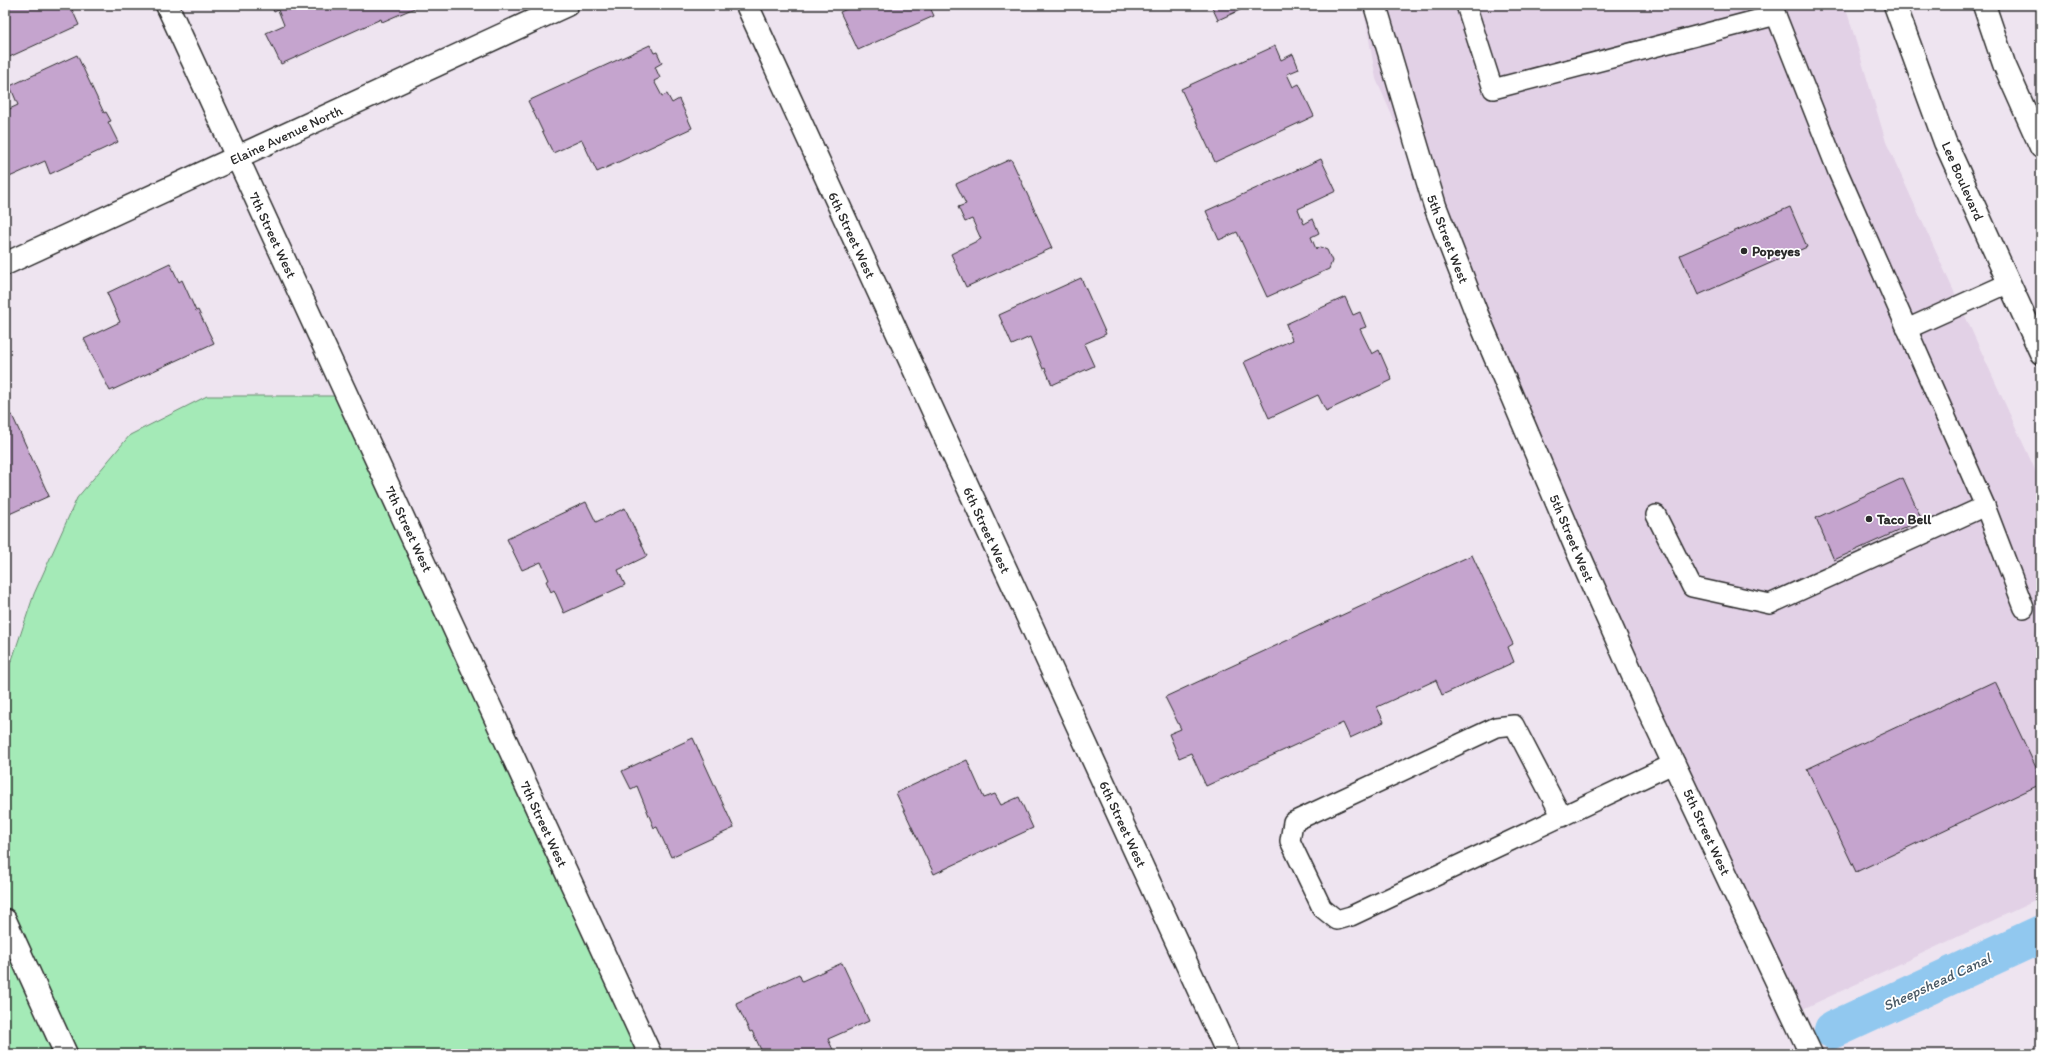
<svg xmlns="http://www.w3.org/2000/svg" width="2046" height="1059" font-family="Itim,sans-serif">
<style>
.built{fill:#e2d1e6}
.green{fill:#a4eab7;stroke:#688a71}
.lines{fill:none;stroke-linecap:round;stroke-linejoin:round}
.canal{stroke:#91c8ef;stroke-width:38}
.building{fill:#c5a4ce;stroke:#2b2b2b}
.service-casing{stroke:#2b2b2b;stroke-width:22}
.minor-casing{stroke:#2b2b2b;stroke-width:25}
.secondary-casing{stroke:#2b2b2b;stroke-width:25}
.service{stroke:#fff;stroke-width:19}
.minor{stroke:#fff;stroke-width:22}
.secondary{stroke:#fff;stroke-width:22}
.poi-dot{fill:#2b2b2b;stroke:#fff;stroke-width:1.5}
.labels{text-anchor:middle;stroke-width:3.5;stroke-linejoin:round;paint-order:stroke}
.street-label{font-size:14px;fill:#2b2b2b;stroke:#fff}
.poi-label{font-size:14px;font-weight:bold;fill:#2b2b2b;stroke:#fff;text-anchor:start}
.water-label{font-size:15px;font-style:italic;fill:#4a5a66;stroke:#fff}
</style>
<rect width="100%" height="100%" fill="#eee4f0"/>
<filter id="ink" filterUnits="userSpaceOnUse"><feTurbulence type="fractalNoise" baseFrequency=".025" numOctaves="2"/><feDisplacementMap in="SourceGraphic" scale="8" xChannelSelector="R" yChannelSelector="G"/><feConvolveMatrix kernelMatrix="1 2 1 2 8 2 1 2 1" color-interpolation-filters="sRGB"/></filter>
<g filter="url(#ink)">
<polygon class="built" points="1363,5 1845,5 1886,142 2041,483 2041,898 1779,1020 1688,790 1376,79"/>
<polygon class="green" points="207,396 340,396 639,1054 5,1054 5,671 12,660 34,594 77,498 130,435"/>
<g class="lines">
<polyline class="canal" points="1833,1030 2041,934"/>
</g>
<g class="building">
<polygon points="5,5 70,5 79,25 5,59"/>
<polygon points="271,5 419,5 419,6 382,22 381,19 281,64 266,33 284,25 278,10 274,12"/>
<polygon points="856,5 929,5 934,16 858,50 840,12"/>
<polygon points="1211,5 1251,5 1218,20"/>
<polygon points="650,45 654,53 657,52 662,63 655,67 660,78 654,81 662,96 667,94 672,103 679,99 692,128 597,172 582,140 553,153 528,101"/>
<polygon points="1275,46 1281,60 1293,54 1299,69 1287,74 1293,87 1299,84 1314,116 1215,162 1181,89"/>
<polygon points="77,55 104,113 106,112 111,121 108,122 118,142 50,174 45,161 5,179 5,111 18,105 10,86"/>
<polygon points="1011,159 1052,248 966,287 951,254 981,239 972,219 965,222 958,207 966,204 956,184"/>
<polygon points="1321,159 1336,191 1298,209 1304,224 1313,219 1319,233 1311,237 1316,249 1320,247 1327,250 1332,261 1329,269 1267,297 1237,232 1219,240 1206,211"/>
<polygon points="1790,207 1807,247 1698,295 1680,255"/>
<polygon points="170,263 179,282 182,280 196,311 198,310 214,343 110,391 84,339 120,322 107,293"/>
<polygon points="1081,278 1106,334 1084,344 1094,366 1052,385 1045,368 1043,369 1030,337 1012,345 999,315"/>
<polygon points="1345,297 1353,315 1360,312 1366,327 1360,329 1372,354 1379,350 1392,380 1326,411 1318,395 1269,418 1244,362 1292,340 1286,324"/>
<polygon points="12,415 49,496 5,516 5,418"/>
<polygon points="1903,478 1922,520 1834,560 1816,518"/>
<polygon points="586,502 596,522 625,508 647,556 618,570 625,585 564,613 554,590 551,592 546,581 549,580 541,562 522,570 507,539"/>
<polygon points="1472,555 1513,644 1508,647 1514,662 1442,695 1436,680 1377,707 1384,722 1350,738 1343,723 1206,786 1191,753 1179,758 1169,734 1181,729 1165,697"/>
<polygon points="1995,681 2041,778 2041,784 1856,872 1807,769"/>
<polygon points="693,738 734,828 671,857 657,827 654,828 637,786 631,789 622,771"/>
<polygon points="967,760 984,798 995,794 1001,805 1019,797 1033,828 934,874 896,793"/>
<polygon points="842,963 869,1021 828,1039 835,1054 763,1054 752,1031 750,1032 736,1003 799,974 802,981"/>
</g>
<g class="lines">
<g class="service-casing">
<g id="service">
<polyline points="1466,5 1493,89 1776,15"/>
<polyline points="1772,5 1838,172 1985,506 2024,608"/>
<polyline points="1907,329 2009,283"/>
<polyline points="1656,515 1692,587 1770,604 1985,506"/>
<polyline points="1562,817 1514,725 1496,727 1293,822 1290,841 1322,908 1337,920 1351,916 1675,763"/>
</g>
</g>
<g class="minor-casing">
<g id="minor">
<polyline points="167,5 650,1054"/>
<polyline points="747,5 1228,1054"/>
<polyline points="1375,5 1435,206 1476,312 1577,550 1647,707 1811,1054"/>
<polyline points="5,264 567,5"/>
<polyline points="5,920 66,1054"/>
</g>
</g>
<g class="secondary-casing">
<g id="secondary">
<polyline points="1895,5 1945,142 2041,353"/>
<polyline points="1984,5 2004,64 2041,147"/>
</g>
</g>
<use href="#service" class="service"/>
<use href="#minor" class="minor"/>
<use href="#secondary" class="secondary"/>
</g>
</g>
<g class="poi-dot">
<circle cx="1744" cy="251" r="4"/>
<circle cx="1869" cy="519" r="4"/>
</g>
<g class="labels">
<g class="street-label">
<text transform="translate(286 135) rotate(-25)" y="5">Elaine Avenue North</text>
<text transform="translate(1963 181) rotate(66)" y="5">Lee Boulevard</text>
<text transform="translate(273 235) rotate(65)" y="5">7th Street West</text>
<text transform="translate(852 235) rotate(65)" y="5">6th Street West</text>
<text transform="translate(1448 239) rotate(69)" y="5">5th Street West</text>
<text transform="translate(409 529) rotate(65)" y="5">7th Street West</text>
<text transform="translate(987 530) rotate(65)" y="5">6th Street West</text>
<text transform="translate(1572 538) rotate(67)" y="5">5th Street West</text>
<text transform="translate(544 824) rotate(65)" y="5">7th Street West</text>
<text transform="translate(1123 824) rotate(65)" y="5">6th Street West</text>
<text transform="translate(1707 832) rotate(65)" y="5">5th Street West</text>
</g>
<g class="poi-label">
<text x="1752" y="256">Popeyes</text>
<text x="1877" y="524">Taco Bell</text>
</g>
<g class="water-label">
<text transform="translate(1937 982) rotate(-25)" y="5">Sheepshead Canal</text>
</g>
</g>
<rect width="2046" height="1059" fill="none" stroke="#fff" stroke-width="20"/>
<rect x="10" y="10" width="2026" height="1039" fill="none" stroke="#2b2b2b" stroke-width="1.5" filter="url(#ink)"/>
</svg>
